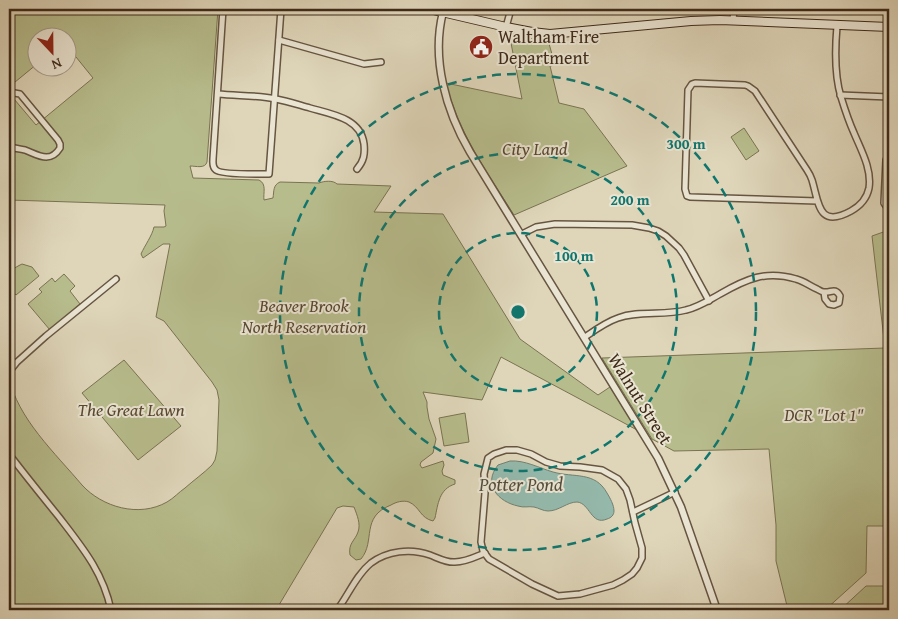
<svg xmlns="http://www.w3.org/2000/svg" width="898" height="619" font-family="'Gentium Book Plus',serif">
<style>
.green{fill:#b7bc8c;stroke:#7a7352}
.water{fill:#94b9ac;stroke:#728071}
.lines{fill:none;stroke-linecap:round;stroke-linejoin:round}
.minor-casing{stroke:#665541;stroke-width:8}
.tertiary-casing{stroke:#665541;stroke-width:9}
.secondary-casing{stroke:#3e2a19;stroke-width:10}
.minor{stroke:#eae4d2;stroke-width:5}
.tertiary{stroke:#eae4d2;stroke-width:6}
.secondary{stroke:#eae4d2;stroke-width:8}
.ring{fill:none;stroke:#0f766e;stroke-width:2.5;stroke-dasharray:9 6}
.labels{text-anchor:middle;stroke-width:4;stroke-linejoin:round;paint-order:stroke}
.poi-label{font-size:18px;fill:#3e2a19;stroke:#eae4d2;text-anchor:start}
.park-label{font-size:18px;font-style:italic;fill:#564730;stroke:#eae4d2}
.street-label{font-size:18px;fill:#3e2a19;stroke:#eae4d2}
.water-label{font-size:19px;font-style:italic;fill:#544e3e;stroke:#eae4d2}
.centre{fill:#0f766e;stroke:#eae4d2;stroke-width:2.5}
.ring-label{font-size:15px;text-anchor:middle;font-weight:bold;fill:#0f766e;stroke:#eae4d2;stroke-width:4;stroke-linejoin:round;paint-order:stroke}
</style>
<rect width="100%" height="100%" fill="#dfd6ba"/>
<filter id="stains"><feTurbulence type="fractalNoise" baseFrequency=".004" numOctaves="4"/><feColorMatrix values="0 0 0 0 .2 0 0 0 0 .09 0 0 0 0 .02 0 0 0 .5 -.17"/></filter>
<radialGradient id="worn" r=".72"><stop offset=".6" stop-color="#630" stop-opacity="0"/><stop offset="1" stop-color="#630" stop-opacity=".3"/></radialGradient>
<g class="green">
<path d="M9,9H218L207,162C205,169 196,166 190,166L193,178L259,180C267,184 263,193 264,200L273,198C274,191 273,185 280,182L319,183C324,181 333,180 337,184L391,186L374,212L443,214L520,339L598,395L610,387L637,430L576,397L501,357L482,400L423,392L427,402V407L429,419L436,439L433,453L421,462L420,465L422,468L443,461L444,465L442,471L443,475L455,480V484C439,489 438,504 435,518L433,521C420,518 420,507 409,502C403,500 396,502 391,505C360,517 376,541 361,559L356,560L350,555C348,543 355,541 358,532C361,524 357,515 354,507L343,506L337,508L276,610H9V377C17,418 56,454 82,485C102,507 139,518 167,502C174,498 179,492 185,488C194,480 204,473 212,465L215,460L217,451L219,400L217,390L212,382L164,321L156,317L170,244H163L143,258L141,254C145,245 152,236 154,227H164L166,226L164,211L165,205L9,200V93L36,125L93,78L76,57L68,51V38H38L37,64L9,87Z"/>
<path d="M509,33L542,41L548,40L555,65L550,66L559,103L584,109L627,166L514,215C487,172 459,134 446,83L522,99Z"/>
<polygon points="744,128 759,151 746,160 731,137"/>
<polygon points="889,230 889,526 867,526 866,573 825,610 788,610 776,561 776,525 769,449 674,451 652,439 602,358 885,348 872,236"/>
<path d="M22,264L32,267L39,276L16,295C10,289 4,279 11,271C14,268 18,266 22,264Z"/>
<polygon points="64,274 75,286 70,291 80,304 50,330 28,304 42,292 39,289 52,278 55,282"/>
<polygon points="124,360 181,426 138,460 82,393"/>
<polygon points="465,413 469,442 444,446 439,418"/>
<polygon points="866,586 889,586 889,610 840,610"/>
</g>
<path class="water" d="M510,461C525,460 539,468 553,472C574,478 595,471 607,493C610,498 614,505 614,511C614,515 611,518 607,519C591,526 590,503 577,502C567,502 559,511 548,511C543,511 539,508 534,507C528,506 524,508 518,506C499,502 482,485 498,465Z"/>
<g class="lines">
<g class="minor-casing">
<g id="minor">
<path d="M223,9L213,159C213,163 212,167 216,170C221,175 260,174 269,174L281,9"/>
<polyline points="733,20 734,9"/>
<polyline points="506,27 511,9"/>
<polyline points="279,40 364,64 381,62"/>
<path d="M9,92L20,94L58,140L60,144V148C50,164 38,155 25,150C20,149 14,148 9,147"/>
<path d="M218,94C237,96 258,95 276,99C287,101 299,105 310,108C331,114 361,118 364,144C365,154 364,161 357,169"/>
<polyline points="840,95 889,97"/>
<polyline points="889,154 886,160 884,203 886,206 889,209"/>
<path d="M817,201L690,197L687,196L685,189L688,90L692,84L695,83L745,85L748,86L755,91L807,170C809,173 811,177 812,180C819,203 818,229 851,211C860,206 867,198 869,188C872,169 861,150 854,133C849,122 845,110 841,97C834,74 835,49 837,26"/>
<polyline points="522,234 536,227 555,224 632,225 649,228 658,231 666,236 679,248 684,255 709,301"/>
<path d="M585,337C595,330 606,322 618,318C639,310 664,316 686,310C699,307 709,300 720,294C746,279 766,270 796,279C804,281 810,286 817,289C819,290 821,292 824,292C831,293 835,287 840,296L839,303L834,305L829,304L825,299L824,292"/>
<polyline points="9,372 17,362 46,336 116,279"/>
<polygon points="506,450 517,450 531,454 546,462 560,466 580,467 602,470 618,479 626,489 630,500 635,523 642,548 642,558 637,568 632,574 623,580 613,585 580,594 558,596 532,584 489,559 483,551 481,542 485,493 484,474 488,458 494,454"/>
<path d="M9,454C25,475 42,496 59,517C82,547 103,572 111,610"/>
<polyline points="633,512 675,492"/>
<path d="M337,610C348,596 356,575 371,563C387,551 410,548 430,555C438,558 447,563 455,562C466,562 475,557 485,553"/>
</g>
</g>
<g class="tertiary-casing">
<path id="tertiary" d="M443,12C431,59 446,111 470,152L658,458L681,507L717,610"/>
</g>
<g class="secondary-casing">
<polyline id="secondary" points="429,9 506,27 532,32 550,34 691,21 720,20 889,27"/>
</g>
<use href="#minor" class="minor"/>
<use href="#tertiary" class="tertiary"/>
<use href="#secondary" class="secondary"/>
</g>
<g class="ring">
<circle cx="518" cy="312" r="79"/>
<circle cx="518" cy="312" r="159"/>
<circle cx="518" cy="312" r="238"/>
</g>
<defs>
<g id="civic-disc" transform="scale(1.25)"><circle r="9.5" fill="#8f2418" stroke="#eae4d2"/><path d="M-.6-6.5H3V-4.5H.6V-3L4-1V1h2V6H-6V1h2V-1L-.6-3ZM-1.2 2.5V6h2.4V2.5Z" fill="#fff"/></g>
</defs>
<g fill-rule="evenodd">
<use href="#civic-disc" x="481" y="47"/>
</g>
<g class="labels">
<g class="poi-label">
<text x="498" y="43">Waltham Fire<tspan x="498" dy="21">Department</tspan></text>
</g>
<g class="park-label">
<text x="535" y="155">City Land</text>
<text x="304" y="312">Beaver Brook<tspan x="304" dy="21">North Reservation</tspan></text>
<text x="131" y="416">The Great Lawn</text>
<text x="824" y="421">DCR "Lot 1"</text>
</g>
<g class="street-label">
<text transform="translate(640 399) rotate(58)" y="6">Walnut Street</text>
</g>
<g class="water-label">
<text x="521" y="491">Potter Pond</text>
</g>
</g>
<circle cx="518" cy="312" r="8" class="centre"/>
<g class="ring-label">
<text x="686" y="149">300 m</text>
<text x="630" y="205">200 m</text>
<text x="574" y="261">100 m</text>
</g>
<rect width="898" height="619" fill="none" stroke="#dfd6ba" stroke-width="30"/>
<rect x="10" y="10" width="878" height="599" fill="none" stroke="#3e2a19" stroke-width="2.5"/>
<rect x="15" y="15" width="868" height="589" fill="none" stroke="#3e2a19"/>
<g transform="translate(52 52) rotate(158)"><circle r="24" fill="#eae4d2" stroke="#a59a88"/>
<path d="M0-4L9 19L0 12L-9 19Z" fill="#8f2418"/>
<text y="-8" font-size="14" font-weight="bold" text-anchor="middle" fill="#3e2a19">N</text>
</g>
<rect width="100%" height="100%" filter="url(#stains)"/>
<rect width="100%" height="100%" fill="url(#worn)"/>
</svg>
